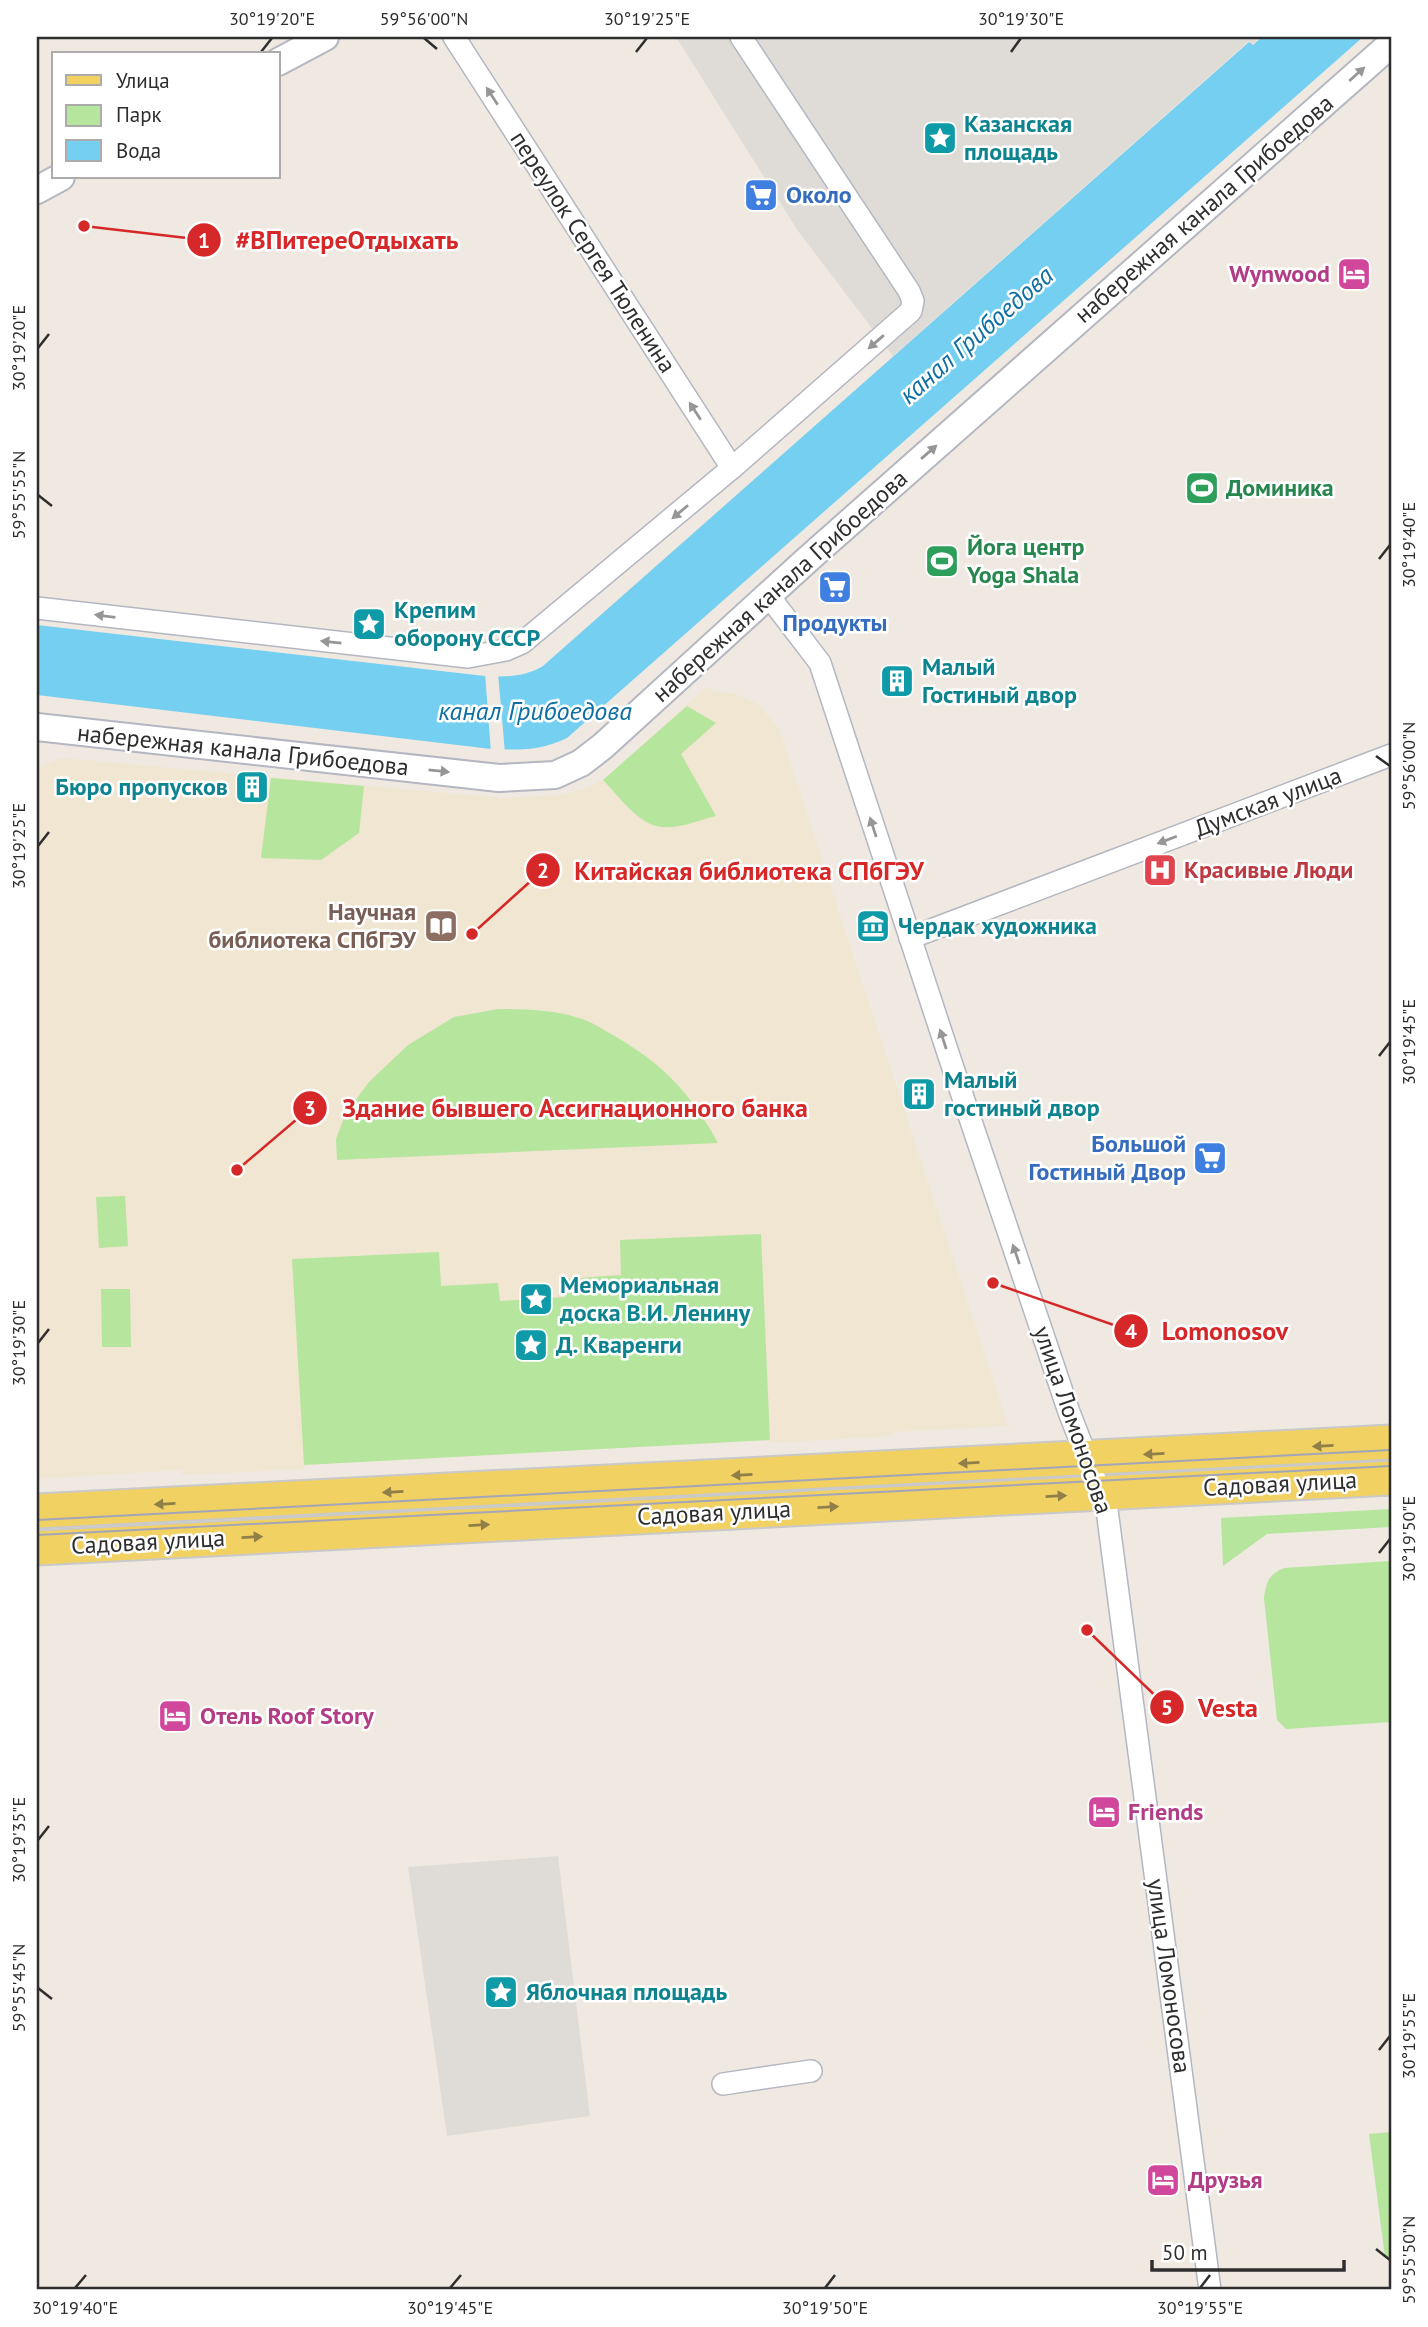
<svg xmlns="http://www.w3.org/2000/svg" width="1428" height="2327" font-family="'PT Sans',sans-serif">
<style>
.education{fill:#f0e6d1}
.green{fill:#b6e59e}
.plaza{fill:#dfdcd8}
.water{fill:#75cff0}
.pier{fill:#efe9e1}
.lines{fill:none;stroke-linecap:round;stroke-linejoin:round}
.minor-casing{stroke:#b4b7c1;stroke-width:24}
.tertiary-casing{stroke:#b4b7c1;stroke-width:30}
.primary-casing{stroke:#c9c9c9;stroke-width:37}
.minor{stroke:#fff;stroke-width:21}
.tertiary{stroke:#fff;stroke-width:26}
.primary{stroke:#f2d163;stroke-width:33}
.tram{stroke:#a3a6b8;stroke-width:2}
.oneway{fill:#969696}
.oneway2{fill:#908048}
.ticks{fill:none;stroke:#2e2e2e;stroke-width:2.5}
.labels{text-anchor:middle;stroke-width:5;stroke-linejoin:round;paint-order:stroke}
.culture-label{font-size:24px;font-weight:bold;fill:#0d838f;stroke:#fff;text-anchor:start}
.shop-label{font-size:24px;font-weight:bold;fill:#366cbe;stroke:#fff;text-anchor:start}
.street-label{font-size:24px;fill:#2e2e2e;stroke:#fff}
.hotel-label{font-size:24px;font-weight:bold;fill:#b23c85;stroke:#fff;text-anchor:start}
.leisure-label{font-size:24px;font-weight:bold;fill:#27864d;stroke:#fff;text-anchor:start}
.health-label{font-size:24px;font-weight:bold;fill:#be3a42;stroke:#fff;text-anchor:start}
.education-label{font-size:24px;font-weight:bold;fill:#785e54;stroke:#fff;text-anchor:end}
.water-label{font-size:26px;font-style:italic;fill:#0d6fa3;stroke:#fff}
.leader{fill:none;stroke:#d62828;stroke-width:2.5}
.callout-dot{fill:#d62828;stroke:#fff;stroke-width:2.5}
.mark-label{font-size:21px;text-anchor:middle;font-weight:bold;fill:#fff}
.callout-label{font-size:26px;text-anchor:middle;font-weight:bold;fill:#d62828;stroke:#fff;stroke-width:5;stroke-linejoin:round;paint-order:stroke}
.neatline{fill:none;stroke:#2e2e2e;stroke-width:2.5}
.ticks-label{font-size:18px;text-anchor:middle;fill:#2e2e2e}
</style>
<rect width="100%" height="100%" fill="#efe9e1"/>
<polygon class="education" points="708,686 715,692 732,693 758,704 779,729 1008,1426 893,1432 893,1436 770,1443 770,1440 305,1465 304,1469 183,1475 181,1470 37,1479 37,768 62,758 501,798 560,795 582,790 603,780"/>
<g class="green">
<path d="M687,706L716,723L681,754L716,816C699,820 679,829 662,827C638,825 619,796 603,780Z"/>
<polygon points="271,778 364,786 359,833 321,860 261,858"/>
<path d="M498,1009C526,1009 555,1010 582,1019C592,1022 602,1029 611,1034C661,1062 691,1093 718,1143L337,1160L336,1139L346,1113L369,1082L408,1045L454,1017Z"/>
<polygon points="125,1196 128,1246 99,1248 96,1197"/>
<polygon points="761,1234 770,1440 304,1465 292,1259 439,1252 441,1286 498,1283 500,1301 565,1297 565,1279 621,1275 620,1240"/>
<polygon points="101,1289 130,1289 131,1347 102,1347"/>
<polygon points="1391,1509 1391,1527 1267,1534 1223,1566 1221,1518"/>
<path d="M1391,1561V1722L1286,1729L1277,1720L1264,1598C1266,1582 1269,1574 1284,1568Z"/>
<polygon points="1391,2132 1391,2257 1385,2257 1369,2134"/>
</g>
<g class="plaza">
<polygon points="676,37 1261,37 1252,45 1249,41 893,356 798,231"/>
<polygon points="558,1856 590,2116 447,2136 408,1867"/>
</g>
<path class="water" d="M1262,37H1363L567,738C540,751 521,750 491,749L37,695V625L485,676C507,677 524,677 543,666L1249,42L1253,45Z"/>
<polygon class="pier" points="485,673 498,673 505,753 491,753"/>
<g class="lines">
<g class="minor-casing">
<g id="minor">
<polyline points="454,37 732,468"/>
<polyline points="768,595 820,663 948,1053 1069,1412 1107,1510 1210,2290"/>
<polyline points="37,608 468,657 506,650 522,643 732,468 911,311 913,301 909,291 741,37"/>
<polyline points="910,938 1391,755"/>
<polyline points="723,2084 811,2071"/>
</g>
</g>
<g class="tertiary-casing">
<g id="tertiary">
<polyline points="278,62 325,37"/>
<polyline points="37,190 61,177"/>
<polyline points="37,727 499,778 555,775 581,763 603,746 807,560 1391,44"/>
</g>
</g>
<g class="primary-casing">
<g id="primary">
<polyline points="37,1511 1391,1442"/>
<polyline points="37,1548 1391,1478"/>
</g>
</g>
<use href="#minor" class="minor"/>
<use href="#tertiary" class="tertiary"/>
<use href="#primary" class="primary"/>
<g class="tram">
<polyline points="37,1520 1391,1450"/>
<polyline points="37,1535 1391,1466"/>
</g>
</g>
<defs><path id="oneway-solid" d="M-6-.8H1V-3.2L6.5 0L1 3.2V.8H-6Z" transform="scale(1.75)"/></defs>
<g class="oneway">
<use href="#oneway-solid" transform="translate(1357 74) rotate(-42)"/>
<use href="#oneway-solid" transform="translate(492 96) rotate(-123)"/>
<use href="#oneway-solid" transform="translate(876 342) rotate(139)"/>
<use href="#oneway-solid" transform="translate(695 411) rotate(-123)"/>
<use href="#oneway-solid" transform="translate(929 452) rotate(-41)"/>
<use href="#oneway-solid" transform="translate(680 512) rotate(140)"/>
<use href="#oneway-solid" transform="translate(105 616) rotate(-173)"/>
<use href="#oneway-solid" transform="translate(331 642) rotate(-174)"/>
<use href="#oneway-solid" transform="translate(439 771) rotate(6)"/>
<use href="#oneway-solid" transform="translate(873 827) rotate(-108)"/>
<use href="#oneway-solid" transform="translate(1167 840) rotate(159)"/>
<use href="#oneway-solid" transform="translate(943 1039) rotate(-108)"/>
<use href="#oneway-solid" transform="translate(1016 1254) rotate(-109)"/>
</g>
<g class="oneway2">
<use href="#oneway-solid" transform="translate(1323 1446) rotate(177)"/>
<use href="#oneway-solid" transform="translate(1154 1454) rotate(177)"/>
<use href="#oneway-solid" transform="translate(969 1463) rotate(177)"/>
<use href="#oneway-solid" transform="translate(742 1475) rotate(177)"/>
<use href="#oneway-solid" transform="translate(393 1492) rotate(177)"/>
<use href="#oneway-solid" transform="translate(1056 1496) rotate(-3)"/>
<use href="#oneway-solid" transform="translate(165 1504) rotate(177)"/>
<use href="#oneway-solid" transform="translate(828 1507) rotate(-3)"/>
<use href="#oneway-solid" transform="translate(479 1525) rotate(-3)"/>
<use href="#oneway-solid" transform="translate(252 1537) rotate(-3)"/>
</g>
<path class="ticks" d="M424,38L437,49M261,52L272,38M636,52L647,38M1011,52L1021,38M38,348L49,334M38,495L52,506M1379,559L1390,545M1376,756L1390,766M38,846L49,832M1379,1056L1390,1042M38,1343L49,1329M1379,1553L1390,1539M38,1840L49,1826M38,1988L52,1999M1379,2050L1390,2036M1376,2249L1390,2260M75,2288L86,2275M450,2288L461,2275M825,2288L835,2275M1200,2288L1210,2275"/>
<defs>
<g id="sight-square" transform="scale(1.75)"><rect x="-9" y="-9" width="18" height="18" rx="4" fill="#0f9aa8" stroke="#fff"/><path d="M0-6L1.8-2.2L6-1.7L2.9 1.2L3.7 5.4L0 3.3L-3.7 5.4L-2.9 1.2L-6-1.7L-1.8-2.2Z" fill="#fff"/></g>
<g id="supermarket-square" transform="scale(1.75)"><rect x="-9" y="-9" width="18" height="18" rx="4" fill="#3f7fe0" stroke="#fff"/><path d="M-6-5.5h2.5l.6 2H6L4.5 2H-2.5L-4.4-4H-6ZM-1.5 3.2a1.3 1.3 0 1 0 .1 0ZM3 3.2a1.3 1.3 0 1 0 .1 0Z" fill="#fff"/></g>
<g id="hotel-square" transform="scale(1.75)"><rect x="-9" y="-9" width="18" height="18" rx="4" fill="#d1479c" stroke="#fff"/><path d="M-6-4.5h1.5V1H6V5H4.5V3h-9V5H-6ZM-4 0a1.8 1.8 0 1 1 3.6 0ZM.5 0V-2.5h3Q6-2.5 6 0Z" fill="#fff"/></g>
<g id="stadium-square" transform="scale(1.75)"><rect x="-9" y="-9" width="18" height="18" rx="4" fill="#2e9e5b" stroke="#fff"/><path d="M0-5a6.5 5 0 1 0 0 10a6.5 5 0 1 0 0-10ZM-3.5-1.8h7v3.6h-7Z" fill="#fff"/></g>
<g id="building-square" transform="scale(1.75)"><rect x="-9" y="-9" width="18" height="18" rx="4" fill="#0f9aa8" stroke="#fff"/><path d="M-4-6H4V6H1V3H-1V6H-4ZM-2.5-4.3h1.7v1.8h-1.7ZM.8-4.3h1.7v1.8H.8ZM-2.5-1h1.7V.8h-1.7ZM.8-1h1.7V.8H.8Z" fill="#fff"/></g>
<g id="hospital-square" transform="scale(1.75)"><rect x="-9" y="-9" width="18" height="18" rx="4" fill="#e0444e" stroke="#fff"/><path d="M-5-5h3v3.5h4V-5h3V5h-3V1.5h-4V5h-3Z" fill="#fff"/></g>
<g id="library-square" transform="scale(1.75)"><rect x="-9" y="-9" width="18" height="18" rx="4" fill="#8d6e63" stroke="#fff"/><path d="M-6-4Q-3-5.5-.7-3.5V5Q-3 3-6 4ZM6-4Q3-5.5 .7-3.5V5Q3 3 6 4Z" fill="#fff"/></g>
<g id="museum-square" transform="scale(1.75)"><rect x="-9" y="-9" width="18" height="18" rx="4" fill="#0f9aa8" stroke="#fff"/><path d="M0-6L6-3V-2H-6V-3ZM-5-1h2V3h-2ZM-1-1h2V3h-2ZM3-1h2V3H3ZM-6 4H6V6H-6Z" fill="#fff"/></g>
</defs>
<g fill-rule="evenodd">
<use href="#sight-square" x="940" y="138"/>
<use href="#supermarket-square" x="761" y="195"/>
<use href="#hotel-square" x="1354" y="274"/>
<use href="#stadium-square" x="1202" y="488"/>
<use href="#stadium-square" x="942" y="561"/>
<use href="#supermarket-square" x="835" y="587"/>
<use href="#sight-square" x="369" y="624"/>
<use href="#building-square" x="897" y="681"/>
<use href="#building-square" x="252" y="787"/>
<use href="#hospital-square" x="1160" y="870"/>
<use href="#library-square" x="441" y="926"/>
<use href="#museum-square" x="873" y="926"/>
<use href="#building-square" x="919" y="1094"/>
<use href="#supermarket-square" x="1210" y="1158"/>
<use href="#sight-square" x="536" y="1299"/>
<use href="#sight-square" x="531" y="1345"/>
<use href="#hotel-square" x="175" y="1716"/>
<use href="#hotel-square" x="1104" y="1812"/>
<use href="#sight-square" x="501" y="1992"/>
<use href="#hotel-square" x="1163" y="2180"/>
</g>
<g class="labels">
<g class="culture-label">
<text x="964" y="132">Казанская<tspan x="964" dy="28">площадь</tspan></text>
<text x="394" y="618">Крепим<tspan x="394" dy="28">оборону СССР</tspan></text>
<text x="922" y="675">Малый<tspan x="922" dy="28">Гостиный двор</tspan></text>
<text x="228" y="795" text-anchor="end">Бюро пропусков</text>
<text x="898" y="934">Чердак художника</text>
<text x="944" y="1088">Малый<tspan x="944" dy="28">гостиный двор</tspan></text>
<text x="560" y="1293">Мемориальная<tspan x="560" dy="28">доска В.И. Ленину</tspan></text>
<text x="556" y="1353">Д. Кваренги</text>
<text x="526" y="2000">Яблочная площадь</text>
</g>
<g class="shop-label">
<text x="786" y="203">Около</text>
<text x="835" y="631" text-anchor="middle">Продукты</text>
<text x="1186" y="1152" text-anchor="end">Большой<tspan x="1186" dy="28">Гостиный Двор</tspan></text>
</g>
<g class="street-label">
<text transform="translate(1204 209) rotate(-41)" y="8">набережная канала Грибоедова</text>
<text transform="translate(593 252) rotate(57)" y="8">переулок Сергея Тюленина</text>
<text transform="translate(780 586) rotate(-42)" y="8">набережная канала Грибоедова</text>
<text transform="translate(243 750) rotate(6)" y="8">набережная канала Грибоедова</text>
<text transform="translate(1268 802) rotate(-21)" y="8">Думская улица</text>
<text transform="translate(1073 1420) rotate(71)" y="8">улица Ломоносова</text>
<text transform="translate(1280 1484) rotate(-3)" y="8">Садовая улица</text>
<text transform="translate(714 1513) rotate(-3)" y="8">Садовая улица</text>
<text transform="translate(148 1542) rotate(-3)" y="8">Садовая улица</text>
<text transform="translate(1169 1976) rotate(82)" y="8">улица Ломоносова</text>
</g>
<g class="hotel-label">
<text x="1330" y="282" text-anchor="end">Wynwood</text>
<text x="200" y="1724">Отель Roof Story</text>
<text x="1128" y="1820">Friends</text>
<text x="1188" y="2188">Друзья</text>
</g>
<g class="leisure-label">
<text x="1226" y="496">Доминика</text>
<text x="967" y="555">Йога центр<tspan x="967" dy="28">Yoga Shala</tspan></text>
</g>
<g class="health-label">
<text x="1184" y="878">Красивые Люди</text>
</g>
<g class="education-label">
<text x="416" y="920">Научная<tspan x="416" dy="28">библиотека СПбГЭУ</tspan></text>
</g>
<g class="water-label">
<text transform="translate(976 335) rotate(-41)" y="9">канал Грибоедова</text>
<text x="535" y="720">канал Грибоедова</text>
</g>
</g>
<path class="leader" d="M84 226L204 240M472 934L543 870M237 1170L310 1108M993 1283L1131 1331M1087 1630L1167 1707"/>
<g class="callout-dot">
<circle cx="84" cy="226" r="7"/>
<circle cx="472" cy="934" r="7"/>
<circle cx="237" cy="1170" r="7"/>
<circle cx="993" cy="1283" r="7"/>
<circle cx="1087" cy="1630" r="7"/>
<circle cx="204" cy="240" r="18"/>
<circle cx="543" cy="870" r="18"/>
<circle cx="310" cy="1108" r="18"/>
<circle cx="1131" cy="1331" r="18"/>
<circle cx="1167" cy="1707" r="18"/>
</g>
<g class="mark-label">
<text x="204" y="248">1</text>
<text x="543" y="878">2</text>
<text x="310" y="1116">3</text>
<text x="1131" y="1339">4</text>
<text x="1167" y="1715">5</text>
</g>
<g class="callout-label">
<text x="347" y="249">#ВПитереОтдыхать</text>
<text x="749" y="880">Китайская библиотека СПбГЭУ</text>
<text x="575" y="1117">Здание бывшего Ассигнационного банка</text>
<text x="1225" y="1340">Lomonosov</text>
<text x="1228" y="1717">Vesta</text>
</g>
<rect width="1428" height="2327" fill="none" stroke="#ffffff" stroke-width="77"/>
<rect x="52" y="52" width="228" height="126" fill="#ffffff" stroke="#ababab" stroke-width="2"/>
<rect x="66" y="75" width="35" height="10" fill="#f2d163" stroke="#ababab" stroke-width="2"/>
<text x="116" y="88" font-size="21" fill="#2e2e2e">Улица</text>
<rect x="66" y="105" width="35" height="21" fill="#b6e59e" stroke="#ababab" stroke-width="2"/>
<text x="116" y="122" font-size="21" fill="#2e2e2e">Парк</text>
<rect x="66" y="140" width="35" height="21" fill="#75cff0" stroke="#ababab" stroke-width="2"/>
<text x="116" y="158" font-size="21" fill="#2e2e2e">Вода</text>
<path d="M1152 2260v10h192v-10" fill="none" stroke="#2e2e2e" stroke-width="3.5"/>
<text x="1162" y="2260" font-size="21" fill="#2e2e2e" stroke="#ffffff" stroke-width="5" paint-order="stroke">50 m</text>
<rect x="38" y="38" width="1352" height="2250" class="neatline"/>
<g class="ticks-label">
<text x="272" y="25">30°19'20"E</text>
<text x="424" y="25">59°56'00"N</text>
<text x="647" y="25">30°19'25"E</text>
<text x="1021" y="25">30°19'30"E</text>
<text transform="translate(19 348) rotate(-90)" y="6">30°19'20"E</text>
<text transform="translate(19 495) rotate(-90)" y="6">59°55'55"N</text>
<text transform="translate(1409 545) rotate(-90)" y="6">30°19'40"E</text>
<text transform="translate(1409 766) rotate(-90)" y="6">59°56'00"N</text>
<text transform="translate(19 846) rotate(-90)" y="6">30°19'25"E</text>
<text transform="translate(1409 1042) rotate(-90)" y="6">30°19'45"E</text>
<text transform="translate(19 1343) rotate(-90)" y="6">30°19'30"E</text>
<text transform="translate(1409 1539) rotate(-90)" y="6">30°19'50"E</text>
<text transform="translate(19 1840) rotate(-90)" y="6">30°19'35"E</text>
<text transform="translate(19 1988) rotate(-90)" y="6">59°55'45"N</text>
<text transform="translate(1409 2036) rotate(-90)" y="6">30°19'55"E</text>
<text transform="translate(1409 2260) rotate(-90)" y="6">59°55'50"N</text>
<text x="75" y="2314">30°19'40"E</text>
<text x="450" y="2314">30°19'45"E</text>
<text x="825" y="2314">30°19'50"E</text>
<text x="1200" y="2314">30°19'55"E</text>
</g>
</svg>
